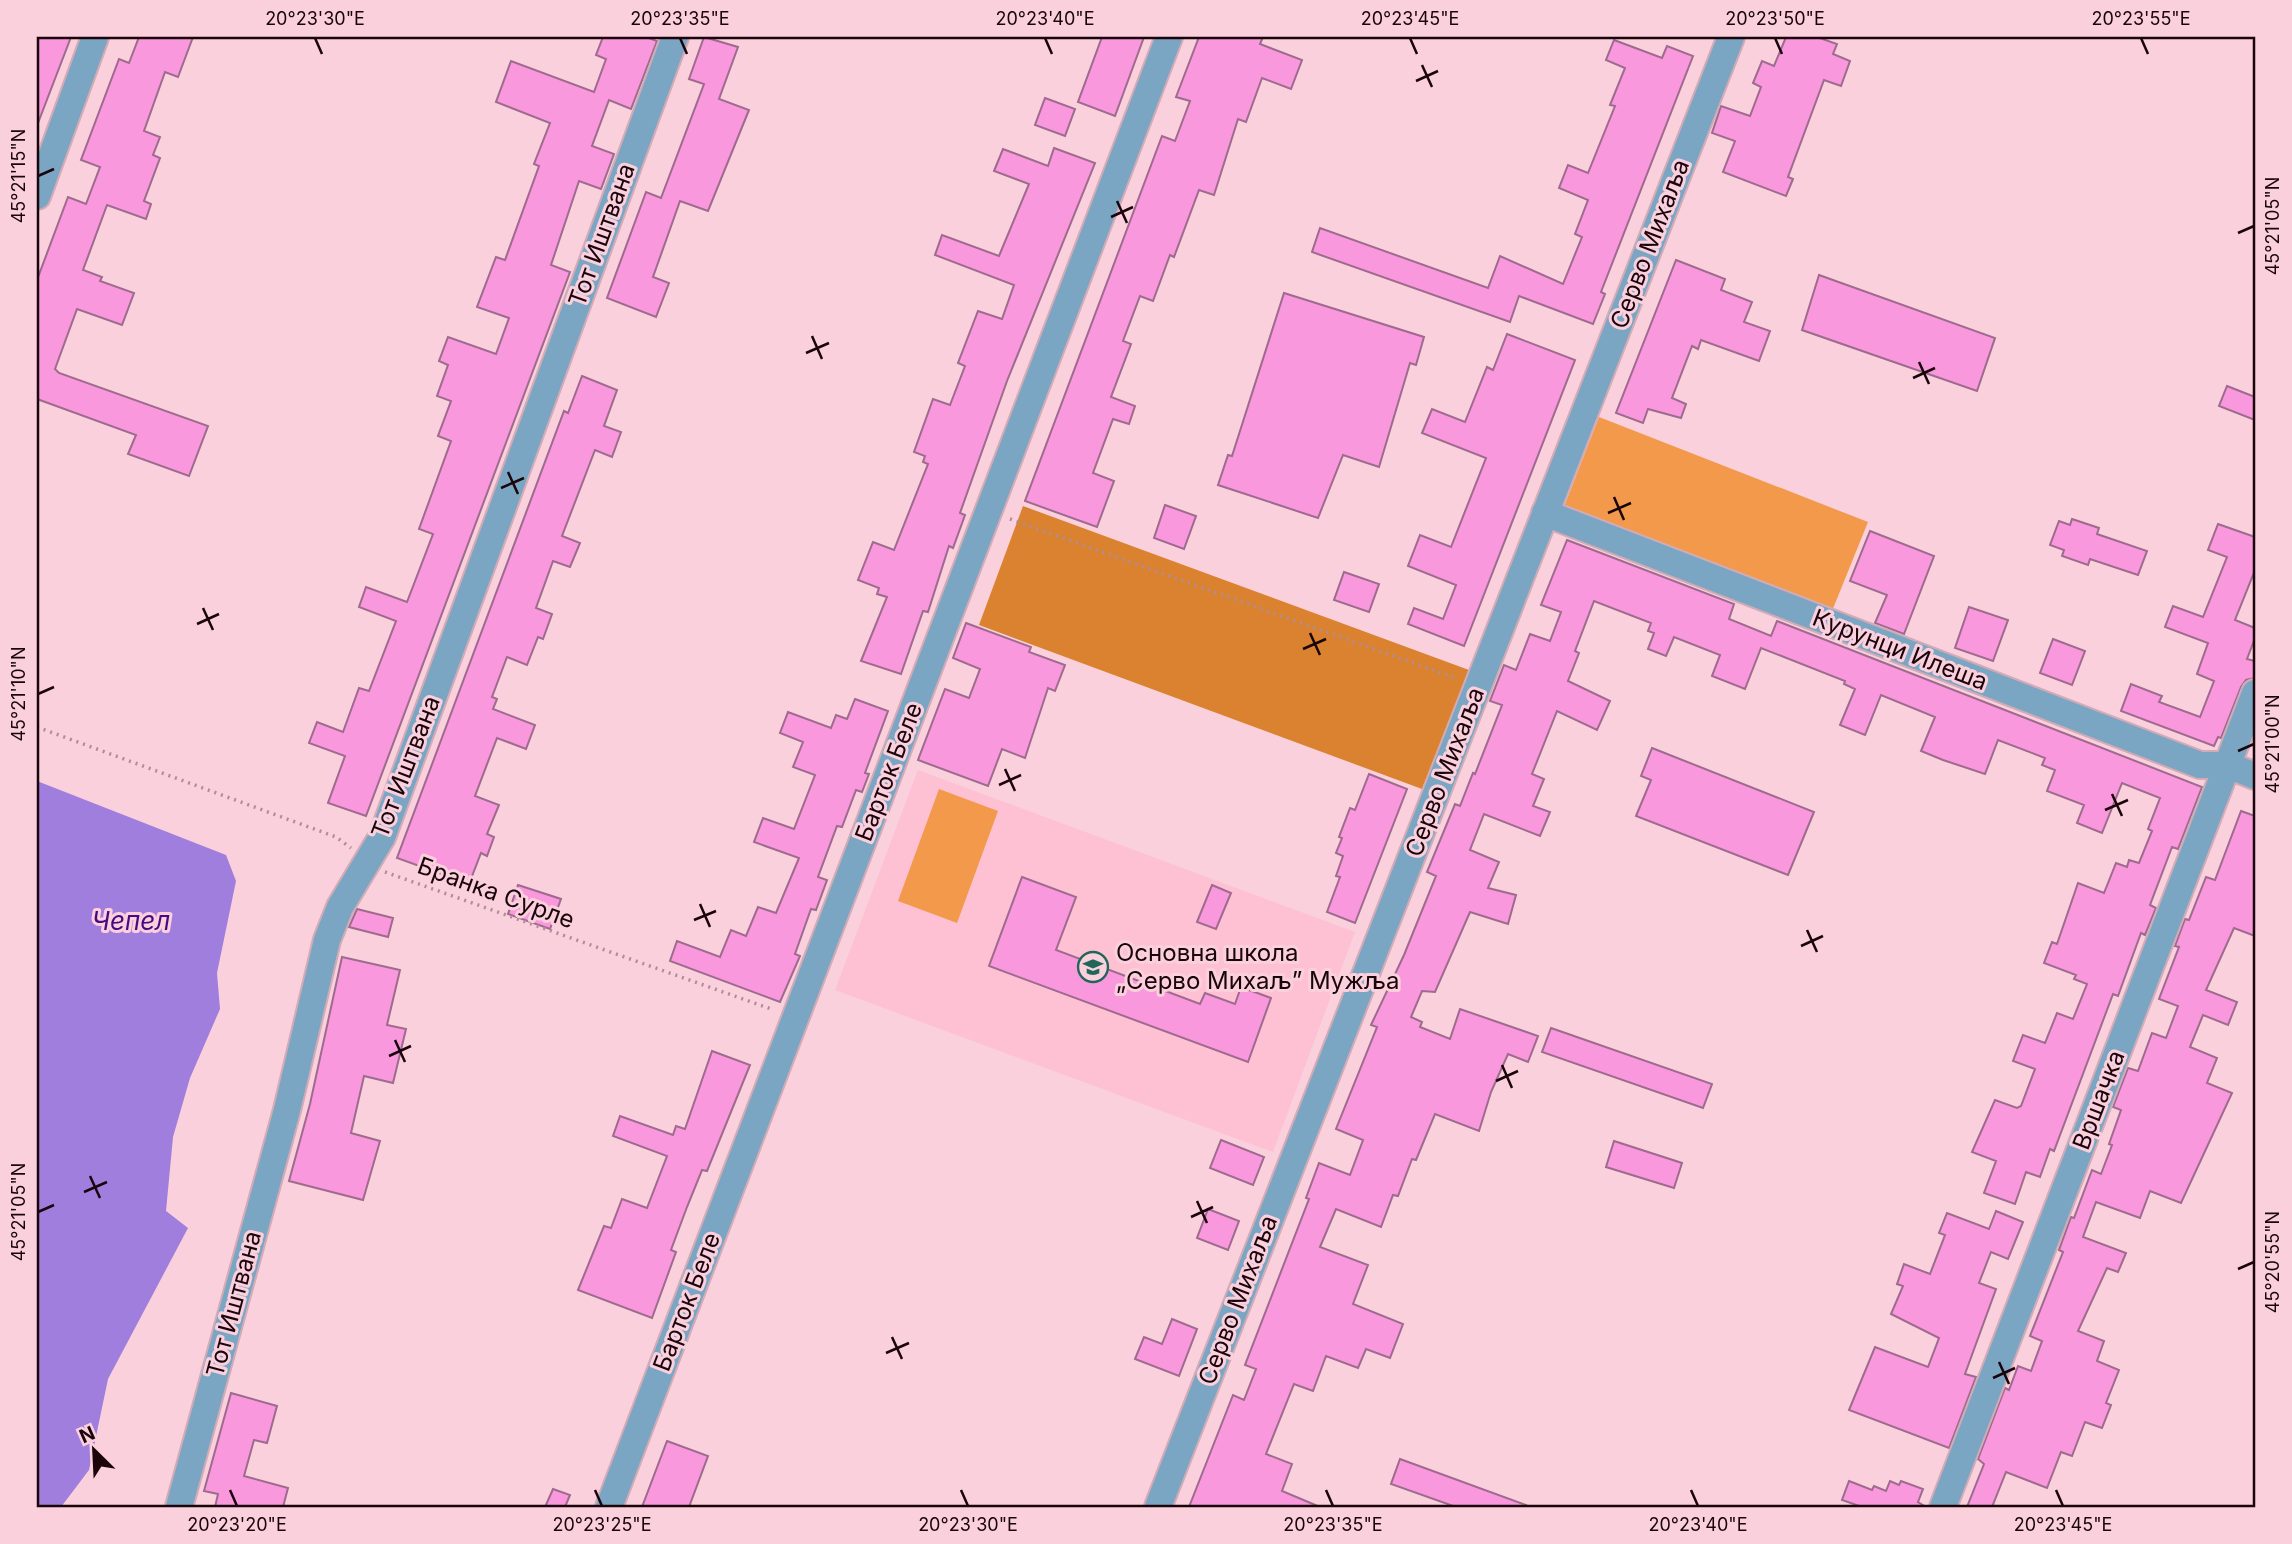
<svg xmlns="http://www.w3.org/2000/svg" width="2292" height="1544" font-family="Inter,sans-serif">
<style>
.built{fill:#fec0d3}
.green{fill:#f3994b}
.forest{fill:#da822f}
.water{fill:#a07ede}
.building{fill:#fa98dd;stroke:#9e6a8e;stroke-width:2}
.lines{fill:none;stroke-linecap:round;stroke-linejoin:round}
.minor-casing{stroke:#d2abb7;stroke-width:30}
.path{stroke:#b08c97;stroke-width:3.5;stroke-dasharray:2 5;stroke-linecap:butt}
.minor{stroke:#7aa6c4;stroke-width:26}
.ticks{fill:none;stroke:#1b050d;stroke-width:2.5}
.labels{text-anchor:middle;stroke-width:6;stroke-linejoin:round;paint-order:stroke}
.street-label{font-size:24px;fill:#1b050d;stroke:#fad0dc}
.poi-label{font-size:24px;fill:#1b050d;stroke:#fad0dc;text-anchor:start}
.water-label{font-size:26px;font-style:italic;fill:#480a82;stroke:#fad0dc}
.neatline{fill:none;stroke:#1b050d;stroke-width:2.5}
.ticks-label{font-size:18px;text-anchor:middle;fill:#1b050d}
</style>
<rect width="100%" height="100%" fill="#fad0dc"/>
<polygon class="built" points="918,770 1355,932 1273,1152 835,990"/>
<g class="green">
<polygon points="1599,417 1868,522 1830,616 1562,512"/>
<polygon points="939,789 998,811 957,923 898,901"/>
</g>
<polygon class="forest" points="1023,506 1469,670 1422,789 979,625"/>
<polygon class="water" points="37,781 226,855 236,881 217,973 220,1009 190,1078 173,1137 166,1211 188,1228 108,1379 89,1470 61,1507 37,1507"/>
<g class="building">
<polygon points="37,37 71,37 38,123 37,123"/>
<polygon points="139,37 193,37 178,77 165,72 144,131 160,137 153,155 160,158 144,201 151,204 146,219 107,205 83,270 102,277 100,281 134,293 122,325 77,309 55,369 59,373 208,426 189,476 128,454 136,435 37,399 37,280 68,197 86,204 100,167 81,160 119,59 129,63"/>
<polygon points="603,37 646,37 657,41 631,109 609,100 592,146 614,154 601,189 579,181 551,265 570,272 366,816 328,803 345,756 309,743 317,722 343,732 359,688 369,691 396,621 359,607 366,587 407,602 433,534 419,529 451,441 438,436 451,401 437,396 448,365 439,361 448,337 496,354 509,318 477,307 496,257 505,260 539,166 534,164 550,123 496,102 511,61 594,92 606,59 596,55"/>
<polygon points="704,37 738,47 719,99 749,110 708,211 680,201 653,277 669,283 656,317 607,298 646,192 661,198 704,84 689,79"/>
<polygon points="1102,37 1144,37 1115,116 1078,102"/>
<polygon points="1199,37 1263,37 1260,44 1302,60 1291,89 1262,78 1246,122 1238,119 1214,195 1199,190 1174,257 1170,255 1153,301 1140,296 1123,341 1131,344 1111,397 1135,406 1129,424 1113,419 1093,473 1114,481 1097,527 1025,501 1162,136 1175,141 1190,101 1176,97"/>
<polygon points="1786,37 1817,37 1837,44 1833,54 1850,61 1841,86 1824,80 1788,177 1793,179 1786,196 1723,172 1735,141 1712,133 1721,106 1750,116 1761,87 1753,83 1762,61 1774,66"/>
<polygon points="1614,40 1662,58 1667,46 1693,56 1601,292 1605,294 1593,324 1519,296 1510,322 1312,252 1320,228 1488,288 1500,256 1563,284 1582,237 1575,234 1588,200 1559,188 1568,165 1588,173 1615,106 1610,105 1625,68 1606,60"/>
<polygon points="1045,98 1075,109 1065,136 1035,125"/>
<polygon points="1054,148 1095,163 1007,381 960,513 965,515 953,548 949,546 928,612 923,611 901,674 861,661 887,597 877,594 879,588 858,580 873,542 894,550 928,464 923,462 925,456 914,452 933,399 950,405 965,366 958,363 978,311 1002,319 1014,285 935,255 942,235 999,256 1029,184 994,171 1003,149 1048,166"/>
<polygon points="1676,260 1725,279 1721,290 1752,302 1744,322 1770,331 1759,361 1701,340 1698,349 1692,346 1672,398 1686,404 1681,418 1648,409 1643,423 1616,413"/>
<polygon points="1819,275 1995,338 1977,391 1802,330"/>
<polygon points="1284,293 1424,337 1416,365 1410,363 1379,467 1343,455 1318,518 1218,485 1228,455 1232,456"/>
<polygon points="1507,334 1575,360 1464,646 1408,624 1414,608 1443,619 1456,585 1408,566 1420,535 1451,547 1486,458 1422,433 1432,409 1465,422 1487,367 1493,370"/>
<polygon points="582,376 617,390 604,426 621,432 612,457 595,450 562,536 580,543 570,567 553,561 536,608 552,614 543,639 538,637 527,665 507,657 492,697 497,699 493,709 535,725 526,749 497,738 475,796 499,805 487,834 494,837 487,856 481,853 469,884 397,858 564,411 568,413"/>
<polygon points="2227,386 2255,397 2255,420 2219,406"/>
<polygon points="1165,505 1196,516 1184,549 1154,538"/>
<polygon points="2072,519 2099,528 2097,534 2147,551 2138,575 2090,559 2088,565 2062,556 2064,550 2050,545 2059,521 2070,525"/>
<polygon points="2218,524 2255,537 2255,570 2235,620 2255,628 2255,638 2247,659 2255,661 2255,678 2246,680 2241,687 2221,738 2218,737 2214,746 2121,711 2131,684 2162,696 2159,702 2200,717 2214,681 2197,674 2208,643 2165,627 2173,606 2203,617 2227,557 2208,550"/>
<polygon points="1870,531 1934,556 1904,634 1875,623 1887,595 1850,581"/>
<polygon points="1567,540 1734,604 1729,619 1771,636 1777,621 2202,787 2178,849 2172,847 2150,905 2156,908 2145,935 2141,933 2118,996 2113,994 2054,1151 2050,1149 2040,1177 2026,1172 2015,1204 1984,1193 1996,1161 1972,1152 1995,1100 2017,1108 2021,1106 2035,1069 2013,1061 2023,1035 2045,1043 2057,1013 2073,1019 2087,984 2074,979 2076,975 2044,963 2052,942 2057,944 2078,883 2104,893 2116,863 2127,867 2129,860 2139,863 2152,831 2148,829 2160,798 2122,783 2102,833 2077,823 2084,805 2047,791 2055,770 2042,765 2045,758 1998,740 1985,774 1943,760 1921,751 1935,717 1881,695 1865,735 1840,725 1855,689 1844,684 1845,681 1761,648 1745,689 1712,676 1720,655 1674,637 1666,656 1648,649 1654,633 1648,631 1651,623 1594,601 1575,651 1579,653 1568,681 1610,701 1597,730 1557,711 1532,774 1544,779 1533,806 1550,812 1540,836 1484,814 1470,850 1499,862 1488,888 1516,895 1508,924 1470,912 1435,992 1422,991 1411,1017 1422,1022 1420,1027 1450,1039 1460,1009 1538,1036 1528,1062 1508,1054 1491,1092 1479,1131 1435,1114 1416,1160 1412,1159 1398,1196 1393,1195 1381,1227 1336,1209 1320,1247 1368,1265 1353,1304 1403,1324 1390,1358 1366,1349 1358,1368 1326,1356 1313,1391 1294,1384 1266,1454 1292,1464 1282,1491 1320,1507 1189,1507 1233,1395 1244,1400 1256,1369 1245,1365 1309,1199 1306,1198 1319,1163 1350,1175 1363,1140 1336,1129 1377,1027 1371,1025 1404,955 1436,876 1427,872 1455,804 1460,806 1473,773 1475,774 1502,705 1490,701 1504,665 1516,670 1530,634 1550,641 1561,612 1541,605"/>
<polygon points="1344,572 1379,584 1369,612 1334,600"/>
<polygon points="1969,607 2008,620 1993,661 1955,648"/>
<polygon points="966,623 1031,647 1029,652 1065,665 1055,691 1048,688 1025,758 1002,749 988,786 918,760 945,689 969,698 980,669 953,658"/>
<polygon points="2053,639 2085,651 2072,685 2040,673"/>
<polygon points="855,699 888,711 865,773 869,774 862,792 856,790 842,827 837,826 818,877 827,880 816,910 811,909 795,954 800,956 780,1002 670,961 677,941 720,957 731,930 746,936 758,907 776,913 799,858 754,842 763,818 794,829 815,775 793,767 803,742 780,733 788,712 831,728 836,715 847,719"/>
<polygon points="1652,748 1814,812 1788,875 1636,816 1651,780 1641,776"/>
<polygon points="1369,774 1407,789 1355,923 1327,912 1340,877 1336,876 1343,856 1336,853 1342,838 1339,837 1350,808 1355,810"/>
<polygon points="2241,811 2255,816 2255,936 2234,928 2206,990 2237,1002 2228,1025 2203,1015 2190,1047 2217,1058 2207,1083 2232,1093 2181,1203 2150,1191 2140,1218 2096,1202 2083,1237 2126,1253 2118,1272 2107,1268 2078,1331 2104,1341 2097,1361 2119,1370 2106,1403 2111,1405 2102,1428 2085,1422 2072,1456 2061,1452 2047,1488 2006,1472 1992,1507 1967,1507 1984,1464 1978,1459 2005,1388 2009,1390 2018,1366 2031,1371 2042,1341 2030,1336 2063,1252 2059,1250 2071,1217 2074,1218 2092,1170 2101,1174 2112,1145 2109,1144 2121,1110 2113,1107 2128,1068 2138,1071 2152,1033 2166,1038 2178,1006 2159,999 2179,947 2175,946 2185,919 2189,920 2206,877 2215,880"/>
<polygon points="1022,877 1076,897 1056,950 1200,1004 1205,993 1235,1004 1241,987 1271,998 1248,1062 989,966"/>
<polygon points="518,885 561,899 550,929 508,914"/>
<polygon points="1212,885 1231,893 1216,929 1197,922"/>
<polygon points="357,909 393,918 388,937 349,927"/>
<polygon points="342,957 400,970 387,1025 406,1029 393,1083 364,1076 351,1133 380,1141 363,1200 289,1181 310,1104"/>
<polygon points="1551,1028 1712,1084 1703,1108 1542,1052"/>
<polygon points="712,1051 750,1065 707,1171 702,1170 687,1207 671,1250 676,1252 652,1318 578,1290 604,1226 611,1228 622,1199 647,1208 667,1156 613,1136 620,1116 673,1135 676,1126 685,1129"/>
<polygon points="1221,1140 1264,1157 1253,1185 1210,1168"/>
<polygon points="1614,1141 1682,1163 1674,1188 1606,1167"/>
<polygon points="1208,1209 1239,1221 1228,1250 1197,1238"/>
<polygon points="1996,1211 2023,1222 2008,1259 1991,1252 1979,1283 1996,1289 1965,1374 1976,1377 1949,1448 1849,1410 1875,1347 1928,1367 1939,1338 1891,1314 1903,1286 1897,1284 1904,1264 1930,1274 1945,1235 1939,1233 1947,1213 1989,1229"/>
<polygon points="1172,1319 1197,1329 1179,1376 1135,1359 1144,1337 1162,1344"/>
<polygon points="231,1393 277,1406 267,1443 254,1440 244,1476 288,1488 283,1507 215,1507 218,1494 204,1491"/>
<polygon points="667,1441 708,1456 689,1507 642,1507"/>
<polygon points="1400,1459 1526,1505 1525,1507 1456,1507 1391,1484"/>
<polygon points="1849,1481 1872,1490 1874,1486 1886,1491 1890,1481 1899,1485 1901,1481 1923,1489 1918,1502 1926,1507 1862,1507 1842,1500"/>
<polygon points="553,1489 570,1495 565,1507 545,1507"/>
</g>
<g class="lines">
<g class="minor-casing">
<g id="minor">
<polyline points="37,196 95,37"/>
<polyline points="1545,513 2200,765 2228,765 2255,776"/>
<polyline points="179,1507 287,1110 327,940 340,907 382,837 675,37"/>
<polyline points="609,1507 1169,37"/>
<polyline points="1158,1507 1731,37"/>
<polyline points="1943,1507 2255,693"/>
</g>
</g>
<g class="path">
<polyline points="1010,519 1458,679"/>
<polyline points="37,727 336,837 351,848"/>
<polyline points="385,872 774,1010"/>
</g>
<use href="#minor" class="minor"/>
</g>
<path class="ticks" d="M315,38L322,54M680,38L687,54M1045,38L1052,54M1410,38L1417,54M1775,38L1782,54M2141,38L2148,54M1422,65L1432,87M1416,81L1438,71M38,176L54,169M1117,201L1127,223M1111,217L1133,207M2238,233L2254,226M812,336L822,359M806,353L829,343M1919,362L1929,384M1913,378L1935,368M508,472L518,494M501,488L524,478M1614,497L1624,520M1608,513L1631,503M203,608L213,630M197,624L219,614M1310,633L1320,655M1303,649L1326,639M38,694L54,687M2238,751L2254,744M1005,769L1015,791M999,785L1021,775M2112,794L2122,816M2105,810L2128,800M700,904L710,927M694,920L716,911M1807,930L1817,952M1801,946L1823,936M395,1040L405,1062M389,1056L411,1046M1502,1065L1512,1088M1496,1081L1518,1071M90,1176L100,1198M84,1192L107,1182M1197,1201L1207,1223M38,1212L54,1205M1191,1217L1213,1207M2238,1269L2254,1262M892,1337L902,1359M886,1353L909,1343M1999,1362L2009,1384M1993,1378L2015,1368M230,1490L237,1506M595,1490L602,1506M961,1490L968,1506M1326,1490L1333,1506M1691,1490L1698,1506M2056,1490L2063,1506"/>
<defs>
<g id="school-ring" transform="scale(1.575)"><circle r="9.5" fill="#fad0dc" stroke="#20675a" stroke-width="1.5"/><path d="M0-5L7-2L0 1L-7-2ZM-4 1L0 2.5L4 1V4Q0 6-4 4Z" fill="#20675a"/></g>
</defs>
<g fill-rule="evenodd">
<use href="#school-ring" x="1093" y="967"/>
</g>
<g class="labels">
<g class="street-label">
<text transform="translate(602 235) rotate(-70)" y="8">Тот Иштвана</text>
<text transform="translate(1650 244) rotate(-69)" y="8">Серво Михаља</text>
<text transform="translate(1900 650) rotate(21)" y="8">Курунци Илеша</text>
<text transform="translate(406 767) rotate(-69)" y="8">Тот Иштвана</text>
<text transform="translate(889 772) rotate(-69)" y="8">Барток Беле</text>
<text transform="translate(1445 772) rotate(-69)" y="8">Серво Михаља</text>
<text transform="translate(496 893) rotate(20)" y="8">Бранка Сурле</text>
<text transform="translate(2099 1100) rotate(-69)" y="8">Вршачка</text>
<text transform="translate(1238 1300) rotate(-69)" y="8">Серво Михаља</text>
<text transform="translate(687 1302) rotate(-69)" y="8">Барток Беле</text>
<text transform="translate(234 1304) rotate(-75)" y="8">Тот Иштвана</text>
</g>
<g class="poi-label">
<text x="1116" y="961">Основна школа<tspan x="1116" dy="28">„Серво Михаљ” Мужља</tspan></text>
</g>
<g class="water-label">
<text x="131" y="930">Чепел</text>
</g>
</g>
<rect width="2292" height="1544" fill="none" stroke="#fad0dc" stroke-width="77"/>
<g transform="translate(94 1450) rotate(336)" stroke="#fad0dc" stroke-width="5" paint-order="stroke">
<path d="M0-5L12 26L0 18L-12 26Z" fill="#1b050d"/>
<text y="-10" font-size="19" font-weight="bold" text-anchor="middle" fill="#1b050d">N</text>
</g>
<rect x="38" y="38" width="2216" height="1468" class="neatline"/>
<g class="ticks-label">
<text x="315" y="25">20°23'30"E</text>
<text x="680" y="25">20°23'35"E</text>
<text x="1045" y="25">20°23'40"E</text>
<text x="1410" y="25">20°23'45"E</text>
<text x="1775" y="25">20°23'50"E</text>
<text x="2141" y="25">20°23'55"E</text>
<text transform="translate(19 176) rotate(-90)" y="6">45°21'15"N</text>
<text transform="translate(2273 226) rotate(-90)" y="6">45°21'05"N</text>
<text transform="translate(19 694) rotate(-90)" y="6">45°21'10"N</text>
<text transform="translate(2273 744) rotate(-90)" y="6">45°21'00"N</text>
<text transform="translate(19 1212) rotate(-90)" y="6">45°21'05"N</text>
<text transform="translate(2273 1262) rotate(-90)" y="6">45°20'55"N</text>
<text x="237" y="1531">20°23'20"E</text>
<text x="602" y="1531">20°23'25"E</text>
<text x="968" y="1531">20°23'30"E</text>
<text x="1333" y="1531">20°23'35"E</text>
<text x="1698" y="1531">20°23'40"E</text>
<text x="2063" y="1531">20°23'45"E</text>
</g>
</svg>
